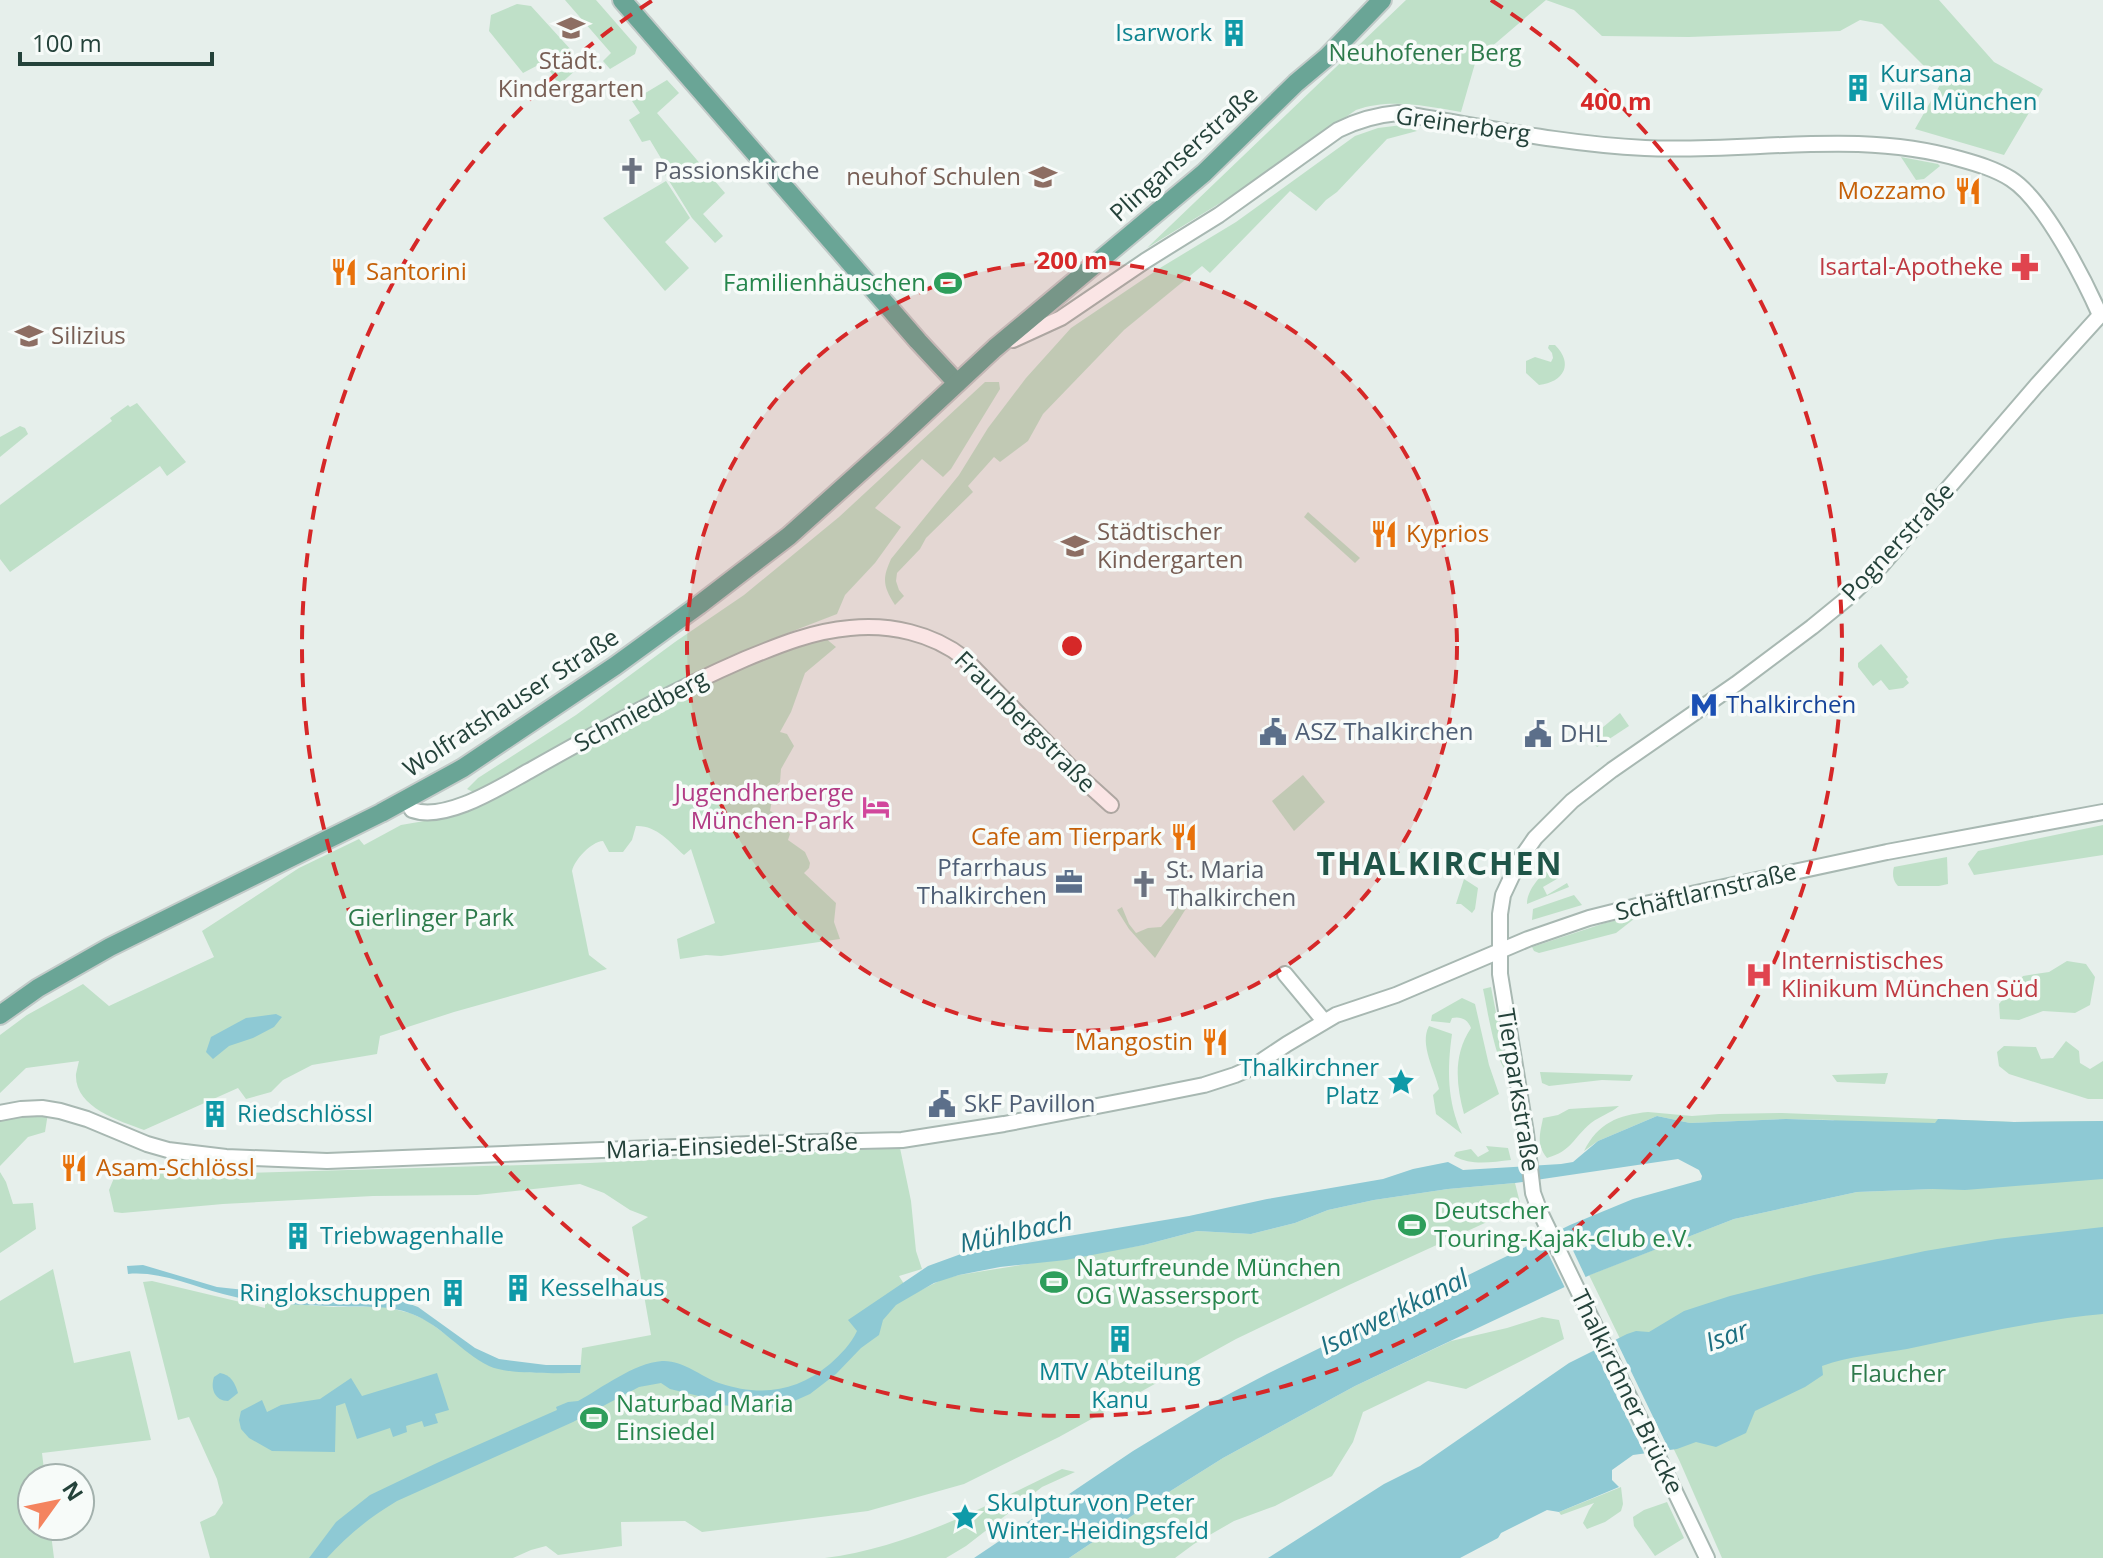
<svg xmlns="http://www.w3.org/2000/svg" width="2103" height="1558" font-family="'Open Sans',sans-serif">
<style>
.green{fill:#bfe0c8}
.water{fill:#8ec9d4}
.pier{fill:#e6efeb}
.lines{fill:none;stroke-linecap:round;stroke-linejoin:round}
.minor-casing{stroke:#a8b8b2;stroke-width:18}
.major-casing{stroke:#c2cac8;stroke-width:22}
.minor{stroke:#fff;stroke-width:14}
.major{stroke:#6aa596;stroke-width:18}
.ring{fill:none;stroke:#d62828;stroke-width:4;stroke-dasharray:14 10}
.labels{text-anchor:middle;stroke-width:7;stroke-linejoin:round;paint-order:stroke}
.culture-label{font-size:24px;fill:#0d838f;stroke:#f7fbf9;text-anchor:start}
.park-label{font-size:24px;fill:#2d7a4b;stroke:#f7fbf9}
.education-label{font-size:24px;fill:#785e54;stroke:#f7fbf9;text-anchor:start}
.street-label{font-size:24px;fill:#24423a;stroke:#f7fbf9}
.worship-label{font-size:24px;fill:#5b616d;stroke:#f7fbf9;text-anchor:start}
.food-label{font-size:24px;fill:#c56008;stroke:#f7fbf9;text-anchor:end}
.health-label{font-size:24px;fill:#be3a42;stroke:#f7fbf9;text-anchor:end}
.leisure-label{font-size:24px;fill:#27864d;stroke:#f7fbf9;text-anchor:start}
.transit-label{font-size:24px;fill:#164399;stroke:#f7fbf9;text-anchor:start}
.service-label{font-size:24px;fill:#4e5e75;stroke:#f7fbf9;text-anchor:start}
.hotel-label{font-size:24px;fill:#b23c85;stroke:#f7fbf9;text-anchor:end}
.water-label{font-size:26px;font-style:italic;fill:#1c6f80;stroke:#f7fbf9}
.district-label{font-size:32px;font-weight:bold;letter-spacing:2px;fill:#1f5548;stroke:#f7fbf9}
.centre{fill:#d62828;stroke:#f7fbf9;stroke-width:4}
.ring-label{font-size:24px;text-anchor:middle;font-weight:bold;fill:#d62828;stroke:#f7fbf9;stroke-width:7;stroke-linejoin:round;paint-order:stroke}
</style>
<rect width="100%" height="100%" fill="#e6efeb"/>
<g class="green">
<polygon points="565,0 596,0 637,47 635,54 610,69 603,61 611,53"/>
<path d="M1406,0H1939L1994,62L2043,89L2004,155L1915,129L1941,83L1882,24L1860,20L1840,31L1689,37L1602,36L1574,10L1546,0L1476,60L1461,112C1425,106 1390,98 1356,110L1230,197L1147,248Z"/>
<polygon points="517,4 531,6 572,51 566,56 577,69 559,85 544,62 523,73 489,31 491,15"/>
<polygon points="667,80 679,93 657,113 725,193 703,214 723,236 715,243 692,218 658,163 662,160 650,140 642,142 629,120 640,113 632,101"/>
<path d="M1402,125L1417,131L1387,139L1337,192L1326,200L1316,211L1290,191L1210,273L1202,266L1124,330L1043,414L1028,441L1000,462L994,457L968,486L973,492L926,538L920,549L897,573L896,581L899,590L904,596L895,605C883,586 882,579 891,559L959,475L988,428L1026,378L1071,328L1160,268L1236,222L1355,136L1378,128Z"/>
<polygon points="1901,157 1938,164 1940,166 1924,179 1916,180"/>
<polygon points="666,181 690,218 665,242 689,268 665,291 603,218"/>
<path d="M1549,345H1555C1574,364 1564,382 1539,385L1526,373V361L1535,357L1551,362L1553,358L1552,353L1548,348Z"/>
<path d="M985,382H999L1000,389L951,469L943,477L922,459L875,508L901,527L875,563L845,595L837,614C784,634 730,656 679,682C609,717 543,758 473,792L467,789L478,778L576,715L675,642L744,595L839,517Z"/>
<polygon points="137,403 186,462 167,476 160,466 10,572 0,559 0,505 112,421 110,418 128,405 130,407"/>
<polygon points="20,426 25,428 28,434 0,457 0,437"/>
<polygon points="1308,512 1360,558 1355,563 1304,517"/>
<path d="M824,637L836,647L805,673L791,712L780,732L787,734L794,746L781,769L780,782L768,791L772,800L770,811L782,816L789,826L786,829L790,834L788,840L805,852L810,863L809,868L804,873L836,903L834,922L840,939L721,956L706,955L680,959L677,939L715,923L691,849L684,855C670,842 656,825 636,826L632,840L623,852H609L603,841C591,842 575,859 572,871L589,955L607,969L454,1012L380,1036L377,1054L312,1065L283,1080L271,1092L246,1099L238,1088L144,1130C119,1121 74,1107 76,1074C77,1069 78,1065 79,1061L26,1068L0,1093V1035L27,1015L83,984L109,1006L214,957L202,931L299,868L359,839L364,845L401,825L436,819L482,803L698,687L782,651Z"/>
<polygon points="1881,644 1908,677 1906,679 1909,683 1903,688 1889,690 1881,680 1873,686 1858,667 1858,663"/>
<polygon points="1620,713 1629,726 1597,747 1591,740 1602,728"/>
<polygon points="1303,775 1325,802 1294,831 1272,801"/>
<polygon points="2103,825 2103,855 1974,875 1968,864 1978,851"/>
<path d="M1947,857L1948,884L1939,886H1898C1893,881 1892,874 1894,867Z"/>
<path d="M1554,862L1562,876L1543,887L1547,895L1567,883L1569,887L1527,904C1527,888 1543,874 1554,862Z"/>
<polygon points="1464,879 1478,888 1475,909 1472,913 1461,904 1456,904"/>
<polygon points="1187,892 1192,899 1155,958 1129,929 1117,910 1122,907 1129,924 1136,933 1148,928 1161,927 1173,913"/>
<polygon points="1574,895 1582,905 1532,920 1533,909"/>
<polygon points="1639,915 1616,933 1539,953 1534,951 1532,947 1605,923"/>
<polygon points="2067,961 2086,964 2095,977 2090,1005 2075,1013 2043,1011 2019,1020 2000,1019 1999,1004 2023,976 2049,972"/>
<path d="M1491,987L1508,1074C1494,1058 1488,1011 1483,989Z"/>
<path d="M1462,998L1475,1004L1489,1065L1499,1094L1464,1114C1456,1084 1453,1055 1471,1028C1468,1019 1460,1016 1452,1018L1450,1023L1431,1021L1432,1015Z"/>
<path d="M1429,1026L1452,1034C1447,1069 1447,1101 1462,1134L1436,1114L1433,1095L1439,1089C1435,1071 1419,1044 1429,1026Z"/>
<polygon points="2066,1041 2079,1051 2080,1063 2090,1069 2103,1061 2103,1099 2088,1099 2009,1074 1999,1066 1997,1052 2004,1046 2036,1047 2041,1059 2053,1058"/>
<polygon points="1540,1072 1633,1075 1630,1081 1602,1080 1549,1086 1542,1083"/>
<polygon points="1888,1073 1885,1084 1837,1082 1832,1075"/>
<path d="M1619,1106C1611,1113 1600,1116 1591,1123C1573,1138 1572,1151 1547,1158C1536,1144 1540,1134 1543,1118L1558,1115L1569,1109Z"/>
<path d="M1648,1112L1692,1116L1719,1114L1782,1113L2014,1122L2103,1121V1558H1722L1680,1462L1589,1275L1734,1219L1857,1192L1933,1189L1833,1120L1786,1119L1690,1123L1657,1116L1598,1141L1584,1151C1598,1123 1618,1115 1648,1112Z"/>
<polygon points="48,1113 45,1132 28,1137 0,1166 0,1119"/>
<path d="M1486,1146L1508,1148L1511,1160C1491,1162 1472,1166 1454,1156L1456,1152L1471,1149L1478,1157L1489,1151Z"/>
<polygon points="900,1148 911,1201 916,1251 922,1269 899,1276 911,1295 943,1279 959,1275 1144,1245 1197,1231 1251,1234 1295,1223 1328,1210 1374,1200 1448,1189 1515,1183 1520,1203 1498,1217 1349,1285 1236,1339 1059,1437 964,1484 868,1511 702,1532 685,1521 621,1522 622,1546 558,1555 546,1546 531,1550 513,1558 210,1558 200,1522 215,1515 223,1503 217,1479 189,1417 178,1420 143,1282 152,1281 265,1308 265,1302 334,1307 385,1307 410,1313 426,1320 488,1365 524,1372 580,1373 582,1348 651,1335 632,1227 648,1217 630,1210 604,1193 580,1184 477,1195 373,1196 223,1204 122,1213 114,1212 109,1190 114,1178 134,1166 212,1174 590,1163"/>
<polygon points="0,1172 6,1182 13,1204 33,1203 36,1229 0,1253"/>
<polygon points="53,1269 74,1363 130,1351 151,1440 42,1453 45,1478 32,1478 32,1526 50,1526 54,1558 0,1558 0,1301"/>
<polygon points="1542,1317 1559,1320 1564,1339 1466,1389 1428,1381 1363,1412 1353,1442 1332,1476 1275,1506 1234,1521 1194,1544 1175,1558 1069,1558 1145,1507 1223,1458 1355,1386 1451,1341 1507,1328"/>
<path d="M1062,1469L1075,1472L1042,1487L966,1546L946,1558H825C910,1547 986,1506 1062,1469Z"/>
<polygon points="1621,1487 1623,1504 1621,1511 1605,1522 1587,1529 1583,1523 1589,1510 1594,1503 1561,1515 1559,1512"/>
<polygon points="1667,1502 1684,1538 1655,1556 1634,1526 1633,1517 1644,1510"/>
</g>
<g class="water">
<polygon points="276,1014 282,1017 274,1027 253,1038 229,1046 213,1059 206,1052 211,1037 246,1018"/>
<path d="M1657,1116L1690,1123L1786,1119L1935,1123L1938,1119L2014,1122L2103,1121V1179L1965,1190L1933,1189L1857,1192L1734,1219L1590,1275L1355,1386L1223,1458L1145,1507L1069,1558H974L1133,1451L1212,1403L1267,1374L1570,1225L1633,1199L1701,1180L1702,1176L1699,1170L1678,1159L1515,1183L1448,1189L1374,1200L1328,1210L1295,1223L1251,1234L1197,1231L1144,1245L1066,1260L1000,1267L959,1275L934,1283L896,1305L883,1320L879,1335L861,1348L836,1374L810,1394L783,1406L766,1409L709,1404L711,1399L670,1389L661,1383L639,1387L573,1422L397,1501C370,1517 348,1535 327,1558H309L336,1522L370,1495L439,1462L557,1410L556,1407L568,1402L578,1401C602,1388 634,1363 662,1361C683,1360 700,1376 719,1383C761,1397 796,1392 830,1364C841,1354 851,1344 857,1331L848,1320L928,1266L961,1254L1189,1216L1267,1199L1383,1179L1413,1169L1448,1162L1463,1170L1561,1164L1573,1162L1598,1141Z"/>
<path d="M2103,1227V1314C2037,1320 1972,1335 1907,1349C1878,1354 1850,1356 1822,1366L1823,1375L1805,1387L1755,1411L1746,1433L1716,1447L1696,1442L1677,1449L1633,1455L1612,1470V1480L1619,1487L1559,1512L1547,1510L1501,1533L1498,1538L1460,1558H1268L1384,1484L1420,1466L1569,1363L1627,1334L1636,1331L1649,1332L1684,1311L1730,1296L1814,1275L1925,1251L1997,1239Z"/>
<path d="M143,1265L217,1287L254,1291L380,1293L418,1307L475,1348L499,1359L546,1365H581L580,1373C558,1373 508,1375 489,1366C461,1352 441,1325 412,1314C387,1304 360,1308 333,1306C297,1305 259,1304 223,1294C192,1286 160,1271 128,1274L127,1266Z"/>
<path d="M220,1373C231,1375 235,1383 238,1393L228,1401C215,1401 210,1389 214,1377Z"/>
<polygon points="437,1373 449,1410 435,1414 438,1423 424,1427 422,1421 406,1426 407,1432 393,1437 390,1428 357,1439 345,1403 336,1406 335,1452 272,1451 249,1438 241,1429 239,1420 241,1411 262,1400 267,1412 281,1405 320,1399 351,1378 362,1396"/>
</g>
<g class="pier">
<polygon points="1561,1225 1587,1280 1566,1290 1539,1235"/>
<polygon points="1614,1336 1671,1454 1646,1457 1593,1347"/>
</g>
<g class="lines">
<g class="minor-casing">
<g id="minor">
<path d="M1013,340L1061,318L1145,261L1219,215L1338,130C1358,120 1375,115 1398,113C1480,126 1562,144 1645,148C1750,153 1857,129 1960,159C1978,164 1995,169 2011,179C2044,200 2084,279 2100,315"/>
<path d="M406,800L412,810C446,822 500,787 529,771C600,731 671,691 745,659C779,645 813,631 850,628C890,624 932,633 964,658L1080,777L1111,805"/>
<polyline points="1285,974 1324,1021"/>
<polyline points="0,1113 21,1109 42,1108 60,1111 87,1119 147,1144 168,1150 226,1157 327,1161 778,1143 902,1140 1004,1124 1144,1097 1204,1085 1235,1075 1251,1068 1287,1044 1336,1015 1396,995 1528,939 1589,918 1645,904 1887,852 2103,812"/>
<polyline points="1707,1558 1540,1212 1533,1193 1526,1133 1500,974 1500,914 1503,895 1519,861 1535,838 1572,801 1612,770 1736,684 1812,627 1850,596 1882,565 2036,386 2103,312"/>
</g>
</g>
<g class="major-casing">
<g id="major">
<polyline points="622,0 918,341 957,383"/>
<polyline points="0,1015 38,988 110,947 381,813 463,768 615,666 699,605 789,536 895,441 995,348 1204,173 1296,83 1327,57 1382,0"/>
</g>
</g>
<use href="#minor" class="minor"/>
<use href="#major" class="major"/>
</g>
<circle cx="1072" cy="646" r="385" fill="#d62828" fill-opacity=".12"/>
<g class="ring">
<circle cx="1072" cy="646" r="385"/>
<path d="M1491 0A770 770 0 1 1 653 0"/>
</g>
<defs>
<g id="school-bare" transform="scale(2.16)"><path d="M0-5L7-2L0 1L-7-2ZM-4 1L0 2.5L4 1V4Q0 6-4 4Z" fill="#8d6e63" stroke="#f7fbf9" stroke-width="2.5" paint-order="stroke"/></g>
<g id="building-bare" transform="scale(2.16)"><path d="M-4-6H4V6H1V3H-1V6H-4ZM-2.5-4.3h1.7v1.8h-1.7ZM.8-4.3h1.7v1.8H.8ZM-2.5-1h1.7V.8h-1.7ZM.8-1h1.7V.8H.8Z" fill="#0f9aa8" stroke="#f7fbf9" stroke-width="2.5" paint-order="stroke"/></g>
<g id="church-bare" transform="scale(2.16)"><path d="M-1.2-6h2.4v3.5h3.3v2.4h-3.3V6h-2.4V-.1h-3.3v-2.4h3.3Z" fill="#6b7280" stroke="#f7fbf9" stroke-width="2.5" paint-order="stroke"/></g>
<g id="restaurant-bare" transform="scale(2.16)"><path d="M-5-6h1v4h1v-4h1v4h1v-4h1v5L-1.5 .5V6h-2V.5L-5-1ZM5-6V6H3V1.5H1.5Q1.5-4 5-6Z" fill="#e8710a" stroke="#f7fbf9" stroke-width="2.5" paint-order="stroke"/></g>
<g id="pharmacy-bare" transform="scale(2.16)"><path d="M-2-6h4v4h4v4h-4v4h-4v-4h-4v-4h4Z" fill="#e0444e" stroke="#f7fbf9" stroke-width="2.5" paint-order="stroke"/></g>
<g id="stadium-bare" transform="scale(2.16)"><path d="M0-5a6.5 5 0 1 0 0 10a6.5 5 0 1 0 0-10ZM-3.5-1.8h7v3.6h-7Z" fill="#2e9e5b" stroke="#f7fbf9" stroke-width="2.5" paint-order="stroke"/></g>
<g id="metro-bare" transform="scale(2.16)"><path d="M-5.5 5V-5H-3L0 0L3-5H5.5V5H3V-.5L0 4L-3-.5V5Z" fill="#1a4fb4" stroke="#f7fbf9" stroke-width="2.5" paint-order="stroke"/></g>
<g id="civic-bare" transform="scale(2.16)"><path d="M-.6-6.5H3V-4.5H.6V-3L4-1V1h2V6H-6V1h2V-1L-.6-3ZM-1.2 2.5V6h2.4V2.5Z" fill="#5c6f8a" stroke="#f7fbf9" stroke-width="2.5" paint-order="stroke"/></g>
<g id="hotel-bare" transform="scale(2.16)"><path d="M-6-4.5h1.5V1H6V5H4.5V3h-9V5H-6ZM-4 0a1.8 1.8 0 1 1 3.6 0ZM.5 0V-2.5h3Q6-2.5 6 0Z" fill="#d1479c" stroke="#f7fbf9" stroke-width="2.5" paint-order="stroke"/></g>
<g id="office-bare" transform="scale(2.16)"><path d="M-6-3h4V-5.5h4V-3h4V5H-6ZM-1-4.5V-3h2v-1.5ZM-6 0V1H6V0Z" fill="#5c6f8a" stroke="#f7fbf9" stroke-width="2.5" paint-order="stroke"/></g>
<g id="hospital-bare" transform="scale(2.16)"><path d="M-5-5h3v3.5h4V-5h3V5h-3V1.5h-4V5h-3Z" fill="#e0444e" stroke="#f7fbf9" stroke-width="2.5" paint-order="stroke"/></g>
<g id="sight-bare" transform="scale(2.16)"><path d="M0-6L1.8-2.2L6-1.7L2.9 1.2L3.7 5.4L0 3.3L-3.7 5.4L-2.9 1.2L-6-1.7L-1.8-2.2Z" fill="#0f9aa8" stroke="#f7fbf9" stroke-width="2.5" paint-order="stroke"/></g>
</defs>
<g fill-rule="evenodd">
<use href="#school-bare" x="571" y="28"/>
<use href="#building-bare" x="1234" y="33"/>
<use href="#building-bare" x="1858" y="88"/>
<use href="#church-bare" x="632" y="171"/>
<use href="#school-bare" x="1043" y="177"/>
<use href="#restaurant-bare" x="1968" y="191"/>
<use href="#pharmacy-bare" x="2025" y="267"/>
<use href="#restaurant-bare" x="344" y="272"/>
<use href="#stadium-bare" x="948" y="283"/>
<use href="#school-bare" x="29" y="336"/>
<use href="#restaurant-bare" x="1384" y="534"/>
<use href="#school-bare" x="1075" y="546"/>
<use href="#metro-bare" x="1704" y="705"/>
<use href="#civic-bare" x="1273" y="732"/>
<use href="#civic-bare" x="1538" y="734"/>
<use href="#hotel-bare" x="876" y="807"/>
<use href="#restaurant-bare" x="1184" y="837"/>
<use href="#office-bare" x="1069" y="882"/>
<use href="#church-bare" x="1144" y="884"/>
<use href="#hospital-bare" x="1759" y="975"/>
<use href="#restaurant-bare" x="1215" y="1042"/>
<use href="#sight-bare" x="1401" y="1082"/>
<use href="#civic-bare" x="942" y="1104"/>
<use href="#building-bare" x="215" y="1114"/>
<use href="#restaurant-bare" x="74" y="1168"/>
<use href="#stadium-bare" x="1412" y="1225"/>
<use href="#building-bare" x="298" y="1236"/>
<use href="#stadium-bare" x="1054" y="1282"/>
<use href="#building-bare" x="518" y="1288"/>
<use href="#building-bare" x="453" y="1293"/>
<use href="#building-bare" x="1120" y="1339"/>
<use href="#stadium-bare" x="594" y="1418"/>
<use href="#sight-bare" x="965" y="1517"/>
</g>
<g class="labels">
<g class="culture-label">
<text x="1212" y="41" text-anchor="end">Isarwork</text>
<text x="1880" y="82">Kursana<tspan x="1880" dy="28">Villa München</tspan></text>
<text x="1379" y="1076" text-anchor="end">Thalkirchner<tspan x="1379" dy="28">Platz</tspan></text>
<text x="237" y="1122">Riedschlössl</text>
<text x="320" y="1244">Triebwagenhalle</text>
<text x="540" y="1296">Kesselhaus</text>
<text x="431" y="1301" text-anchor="end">Ringlokschuppen</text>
<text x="1120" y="1380" text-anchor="middle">MTV Abteilung<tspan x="1120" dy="28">Kanu</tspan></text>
<text x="987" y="1511">Skulptur von Peter<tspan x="987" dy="28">Winter-Heidingsfeld</tspan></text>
</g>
<g class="park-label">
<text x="1425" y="61">Neuhofener Berg</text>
<text x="431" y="926">Gierlinger Park</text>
<text x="1898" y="1382">Flaucher</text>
</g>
<g class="education-label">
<text x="571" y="69" text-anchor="middle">Städt.<tspan x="571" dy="28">Kindergarten</tspan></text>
<text x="1021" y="185" text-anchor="end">neuhof Schulen</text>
<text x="51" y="344">Silizius</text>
<text x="1097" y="540">Städtischer<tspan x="1097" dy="28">Kindergarten</tspan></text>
</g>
<g class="street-label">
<text transform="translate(1463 125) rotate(8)" y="8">Greinerberg</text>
<text transform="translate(1184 154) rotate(-42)" y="8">Plinganserstraße</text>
<text transform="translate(1898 542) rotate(-47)" y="8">Pognerstraße</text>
<text transform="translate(511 703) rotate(-33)" y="8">Wolfratshauser Straße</text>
<text transform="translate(641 711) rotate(-28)" y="8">Schmiedberg</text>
<text transform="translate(1025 722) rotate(45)" y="8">Fraunbergstraße</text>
<text transform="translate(1706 892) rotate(-13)" y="8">Schäftlarnstraße</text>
<text transform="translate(1518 1090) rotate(81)" y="8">Tierparkstraße</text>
<text transform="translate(732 1146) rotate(-2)" y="8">Maria-Einsiedel-Straße</text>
<text transform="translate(1627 1392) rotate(64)" y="8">Thalkirchner Brücke</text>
</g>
<g class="worship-label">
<text x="654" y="179">Passionskirche</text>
<text x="1166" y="878">St. Maria<tspan x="1166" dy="28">Thalkirchen</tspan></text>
</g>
<g class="food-label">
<text x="1946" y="199">Mozzamo</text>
<text x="366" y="280" text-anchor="start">Santorini</text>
<text x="1406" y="542" text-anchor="start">Kyprios</text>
<text x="1162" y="845">Cafe am Tierpark</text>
<text x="1193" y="1050">Mangostin</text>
<text x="96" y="1176" text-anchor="start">Asam-Schlössl</text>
</g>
<g class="health-label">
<text x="2003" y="275">Isartal-Apotheke</text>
<text x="1781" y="969" text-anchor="start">Internistisches<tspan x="1781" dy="28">Klinikum München Süd</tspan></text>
</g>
<g class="leisure-label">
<text x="926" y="291" text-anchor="end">Familienhäuschen</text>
<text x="1434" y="1219">Deutscher<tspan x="1434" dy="28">Touring-Kajak-Club e.V.</tspan></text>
<text x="1076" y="1276">Naturfreunde München<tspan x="1076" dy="28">OG Wassersport</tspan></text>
<text x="616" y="1412">Naturbad Maria<tspan x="616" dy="28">Einsiedel</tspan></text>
</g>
<g class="transit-label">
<text x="1726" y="713">Thalkirchen</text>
</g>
<g class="service-label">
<text x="1295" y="740">ASZ Thalkirchen</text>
<text x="1560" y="742">DHL</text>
<text x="1047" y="876" text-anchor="end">Pfarrhaus<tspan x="1047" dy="28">Thalkirchen</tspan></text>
<text x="964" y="1112">SkF Pavillon</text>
</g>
<g class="hotel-label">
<text x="854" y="801">Jugendherberge<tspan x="854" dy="28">München-Park</tspan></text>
</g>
<g class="water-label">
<text transform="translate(1016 1232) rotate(-12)" y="9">Mühlbach</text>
<text transform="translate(1394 1312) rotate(-26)" y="9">Isarwerkkanal</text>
<text transform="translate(1727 1336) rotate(-20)" y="9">Isar</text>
</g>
<g class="district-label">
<text x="1440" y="875">THALKIRCHEN</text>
</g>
</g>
<circle cx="1072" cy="646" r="12" class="centre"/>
<g class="ring-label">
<text x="1616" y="110">400 m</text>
<text x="1072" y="269">200 m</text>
</g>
<g transform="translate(56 1502) rotate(57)"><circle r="38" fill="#f7fbf9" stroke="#a3b1ad" stroke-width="2"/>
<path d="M0-6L14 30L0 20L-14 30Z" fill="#f4845f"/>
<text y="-12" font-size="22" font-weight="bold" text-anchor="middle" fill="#24423a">N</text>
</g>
<path d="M20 52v12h192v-12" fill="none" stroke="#24423a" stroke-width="4"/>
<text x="32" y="52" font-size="24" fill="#24423a" stroke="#f7fbf9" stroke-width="6" paint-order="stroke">100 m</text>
</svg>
